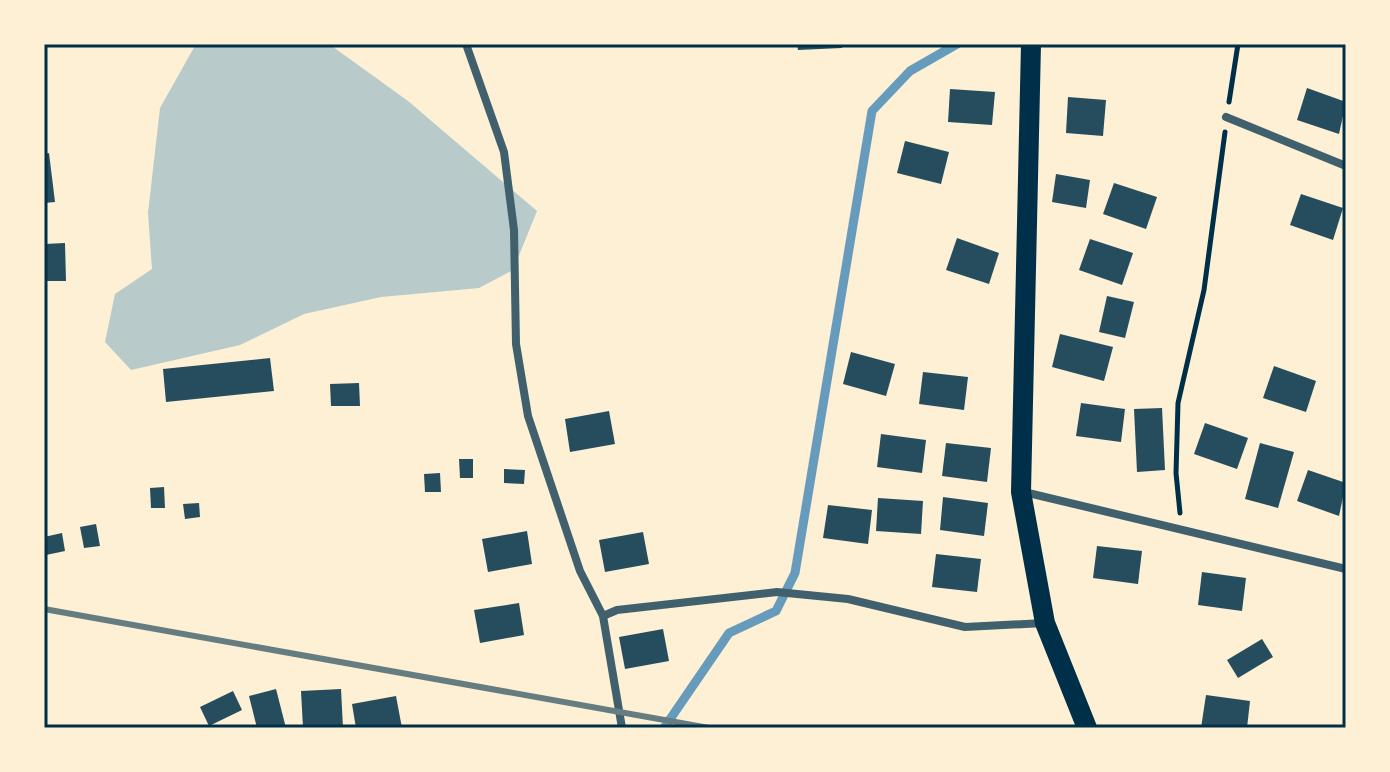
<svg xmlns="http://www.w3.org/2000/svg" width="1390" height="772" font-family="Raleway,sans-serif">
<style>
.green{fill:#b9caca}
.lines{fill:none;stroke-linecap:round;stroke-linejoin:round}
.stream{stroke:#669bbc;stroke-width:9}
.building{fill:#264d5e}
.path{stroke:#003049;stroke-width:5}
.minor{stroke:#3f606c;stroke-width:8}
.primary{stroke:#003049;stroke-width:20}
.rail{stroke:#657d81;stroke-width:6}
.neatline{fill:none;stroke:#003049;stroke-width:3}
</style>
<rect width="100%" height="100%" fill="#fdf0d5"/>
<polygon class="green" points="196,44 329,44 408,101 537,211 513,270 479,288 381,297 304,314 240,345 131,370 105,342 115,294 152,269 148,213 160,108"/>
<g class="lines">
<polyline class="stream" points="664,728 729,633 776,611 795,573 872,111 910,71 957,44"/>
</g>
<g class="building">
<polygon points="797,44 842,44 842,48 798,50"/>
<polygon points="1307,88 1346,102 1339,134 1297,120"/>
<polygon points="950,89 995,92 992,125 948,122"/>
<polygon points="1068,97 1106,100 1103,136 1066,133"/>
<polygon points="905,141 949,152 941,184 897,173"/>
<polygon points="49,153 55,202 44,203 44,154"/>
<polygon points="1056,174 1090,180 1086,208 1052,202"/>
<polygon points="1114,183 1157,197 1146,229 1103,214"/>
<polygon points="1301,194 1343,208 1333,240 1290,225"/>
<polygon points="957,238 999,253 989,284 946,270"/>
<polygon points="1090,239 1133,253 1122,285 1079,270"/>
<polygon points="65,243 66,281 44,281 44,244"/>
<polygon points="1107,296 1134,302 1125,338 1099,332"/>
<polygon points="1060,334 1113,347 1104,381 1052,367"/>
<polygon points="851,352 895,364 886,396 843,384"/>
<polygon points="270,358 274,391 166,402 163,369"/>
<polygon points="1274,366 1316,381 1306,412 1263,398"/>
<polygon points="923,372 968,377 964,410 919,404"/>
<polygon points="359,383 360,406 331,406 330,384"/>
<polygon points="1081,403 1125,409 1121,442 1076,436"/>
<polygon points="1162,408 1165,470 1137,472 1134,409"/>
<polygon points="609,411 615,444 570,452 565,419"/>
<polygon points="1205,423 1248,438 1237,469 1194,454"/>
<polygon points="881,434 926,440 922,473 877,467"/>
<polygon points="946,443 991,448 987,482 942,476"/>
<polygon points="1260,443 1294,452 1278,508 1245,499"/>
<polygon points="459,459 473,459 473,478 460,478"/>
<polygon points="504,469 525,470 524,484 504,483"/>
<polygon points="1308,470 1346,483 1339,516 1297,501"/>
<polygon points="440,473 441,492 425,492 424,474"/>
<polygon points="164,487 165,508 151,508 150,488"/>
<polygon points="943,497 988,503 984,536 940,530"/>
<polygon points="878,498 923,501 921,534 876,531"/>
<polygon points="199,503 200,517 185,519 183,504"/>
<polygon points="828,505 872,510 868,544 823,538"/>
<polygon points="96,524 100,546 84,548 80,527"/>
<polygon points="527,531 532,564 488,572 482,539"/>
<polygon points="643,532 649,564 605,572 599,540"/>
<polygon points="62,533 65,551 46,555 44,537"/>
<polygon points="1097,546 1142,551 1138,584 1093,578"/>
<polygon points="936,554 981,559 977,592 932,587"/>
<polygon points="1202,572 1246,578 1242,611 1198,605"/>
<polygon points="519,603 524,635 480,643 474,610"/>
<polygon points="663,629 669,661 625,669 619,637"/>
<polygon points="1262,639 1273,657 1238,678 1227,660"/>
<polygon points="276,689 286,728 257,728 249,696"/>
<polygon points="341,689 343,728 303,728 301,691"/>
<polygon points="233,691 242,710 209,726 200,707"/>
<polygon points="1206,695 1250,701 1247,728 1201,728"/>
<polygon points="396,696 402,728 356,728 352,704"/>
</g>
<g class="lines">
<g class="path">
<polyline points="1229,102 1238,44"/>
<polyline points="1180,513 1176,473 1178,403 1204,290 1225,132"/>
</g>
<g class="minor">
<polyline points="466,44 504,152 514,230 516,344 528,416 580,571 603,616 622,728"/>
<polyline points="1226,117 1346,166"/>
<polyline points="1024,492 1346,569"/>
<polyline points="603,616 617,610 777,592 848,599 965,627 1044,623"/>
</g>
<polyline class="primary" points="1031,44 1021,492 1045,623 1087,728"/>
<polyline class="rail" points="44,609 709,728"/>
</g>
<rect width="1390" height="772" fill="none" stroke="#fdf0d5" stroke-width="92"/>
<rect x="46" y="46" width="1298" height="680" class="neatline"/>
</svg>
